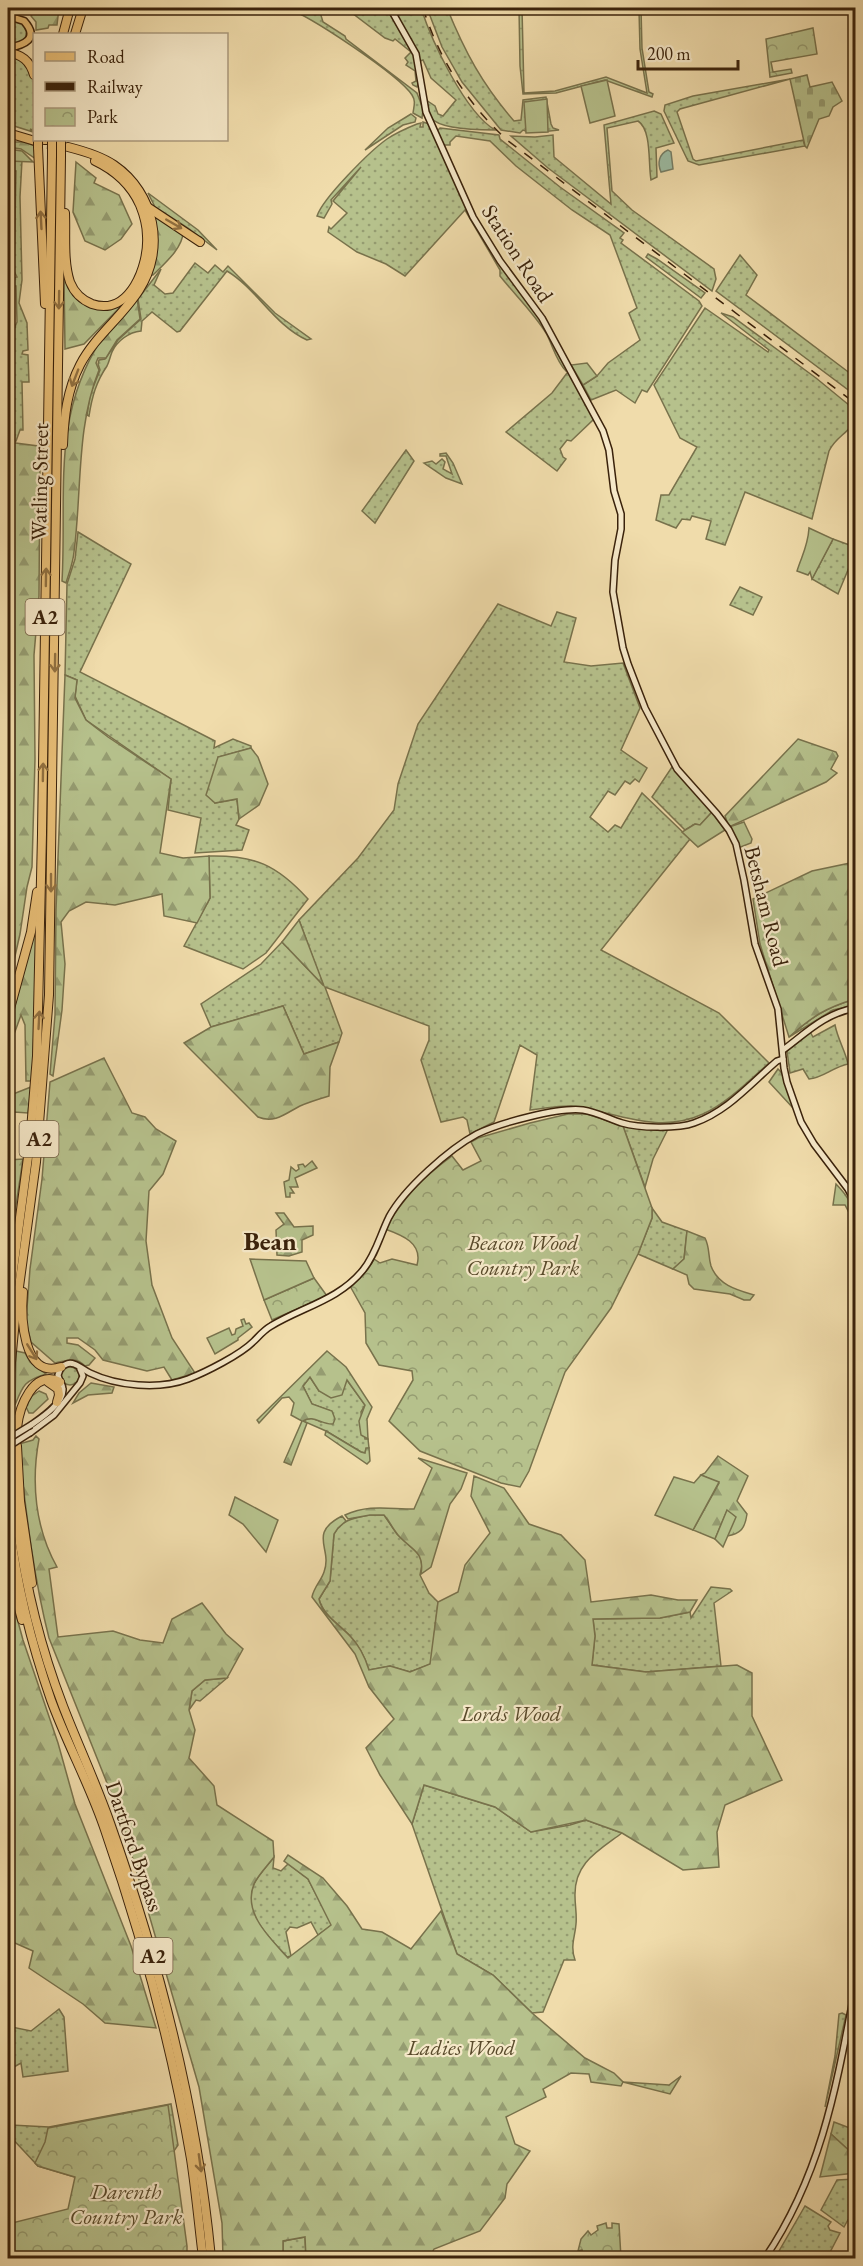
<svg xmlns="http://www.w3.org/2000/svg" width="863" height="2266" font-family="'EB Garamond',serif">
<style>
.grass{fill:url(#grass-dots);stroke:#78724c;stroke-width:1.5}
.forest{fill:url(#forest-firs);stroke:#78724c;stroke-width:1.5}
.wetland{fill:url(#wetland-marsh);stroke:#78724c;stroke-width:1.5}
.cemetery{fill:url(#cemetery-stones);stroke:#78724c;stroke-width:1.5}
.park{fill:url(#park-crowns);stroke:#78724c;stroke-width:1.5}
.garden{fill:#b6c18c;stroke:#78724c;stroke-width:1.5}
.water{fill:#9cbca3;stroke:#757e66;stroke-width:1.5}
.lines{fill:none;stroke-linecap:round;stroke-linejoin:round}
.highway-tunnel{stroke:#ccb78b;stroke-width:8;stroke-dasharray:8 4;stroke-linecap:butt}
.secondary-casing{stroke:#3a220b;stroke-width:8}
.primary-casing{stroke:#3a220b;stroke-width:9}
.highway-casing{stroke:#3a220b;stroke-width:10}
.secondary{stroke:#f5e8c8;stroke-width:5}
.primary{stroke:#e8be76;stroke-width:6}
.highway{stroke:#e8be76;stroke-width:8}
.rail{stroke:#3a220b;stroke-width:1.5;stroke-dasharray:10 10;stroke-linecap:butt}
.secondary-bridge-casing{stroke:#3a220b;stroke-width:8;stroke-linecap:butt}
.highway-bridge-casing{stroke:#3a220b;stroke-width:10;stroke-linecap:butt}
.secondary-bridge{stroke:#f5e8c8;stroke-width:5}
.highway-bridge{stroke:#e8be76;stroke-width:8}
.oneway{stroke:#917040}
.labels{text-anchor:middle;stroke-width:4.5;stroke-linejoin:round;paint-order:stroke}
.shield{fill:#f5e8c8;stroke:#725d44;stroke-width:1.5}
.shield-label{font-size:21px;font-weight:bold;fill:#3a220b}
.street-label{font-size:22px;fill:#3a220b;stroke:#f5e8c8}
.park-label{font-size:22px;font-style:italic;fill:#594a2b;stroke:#f5e8c8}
.quarter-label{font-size:26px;font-weight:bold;fill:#3a220b;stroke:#f5e8c8}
</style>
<defs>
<pattern id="grass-dots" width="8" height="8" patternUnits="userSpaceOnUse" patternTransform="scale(1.5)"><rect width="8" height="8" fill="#b6c18c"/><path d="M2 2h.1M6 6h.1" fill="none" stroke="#959c71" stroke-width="1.8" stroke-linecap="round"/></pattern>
<pattern id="forest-firs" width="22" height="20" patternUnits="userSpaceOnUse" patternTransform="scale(1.5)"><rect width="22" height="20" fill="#b6c18c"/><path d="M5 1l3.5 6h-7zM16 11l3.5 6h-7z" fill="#959c71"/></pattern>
<pattern id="wetland-marsh" width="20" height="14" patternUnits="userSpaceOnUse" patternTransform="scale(1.5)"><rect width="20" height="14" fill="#b6c18c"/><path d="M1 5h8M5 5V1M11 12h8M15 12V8" fill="none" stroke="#959c71"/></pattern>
<pattern id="cemetery-stones" width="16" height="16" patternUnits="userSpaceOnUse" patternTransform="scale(1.5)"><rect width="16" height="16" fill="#b6c18c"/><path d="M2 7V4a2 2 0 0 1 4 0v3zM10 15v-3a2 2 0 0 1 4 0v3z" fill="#959c71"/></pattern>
<pattern id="park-crowns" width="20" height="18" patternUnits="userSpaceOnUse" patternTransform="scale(1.5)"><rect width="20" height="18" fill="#b6c18c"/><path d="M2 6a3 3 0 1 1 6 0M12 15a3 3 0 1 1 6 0" fill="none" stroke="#959c71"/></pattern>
</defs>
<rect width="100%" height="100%" fill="#f0dcab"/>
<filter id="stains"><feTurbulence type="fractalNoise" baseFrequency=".00333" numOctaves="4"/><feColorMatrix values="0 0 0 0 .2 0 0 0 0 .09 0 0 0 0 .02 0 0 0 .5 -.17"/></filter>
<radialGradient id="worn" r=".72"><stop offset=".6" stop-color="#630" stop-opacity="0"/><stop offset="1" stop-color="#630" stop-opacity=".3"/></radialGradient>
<g class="grass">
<path d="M286,8H313L320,12L323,22L345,36L346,39L417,93L423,109L422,118L413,113C414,106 416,101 412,95C399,75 309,15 286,8Z"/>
<path d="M352,8H389C400,27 426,63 417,87L413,85L412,83L416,81L415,71L406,65L408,62L405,58L411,52L395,39L393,41L385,38L352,13L356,10Z"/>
<path d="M391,8H421C432,42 465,112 495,130C480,130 441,130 431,118C427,113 427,106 426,100L435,106L438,114L443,116L456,100L431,78L423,60L420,61Z"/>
<path d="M427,8H447C465,52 482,84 514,121L521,120L523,100L546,97L551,124L553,128L559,130L541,132L545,101L526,131L523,130L520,133L501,130L462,82L442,47Z"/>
<polygon points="8,19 23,23 27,29 25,40 16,44 8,43 8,36 12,35 14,31 13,28 8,27"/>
<polygon points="8,55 23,60 33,75 34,131 30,129 33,132 11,125 8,122 12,111 8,108"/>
<polygon points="790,79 680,109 677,112 693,159 696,161 803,140 805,146 699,165 688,161 664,111 665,105 693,96"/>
<path d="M654,111L661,114L674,143L656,148L657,177L651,180C648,164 652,130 638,121L607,128L612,191L632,210L714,269L716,279L712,291L548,168L511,136L535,137L553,135L554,157L611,204L604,125Z"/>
<polygon points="411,114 416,118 415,122 403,125 365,150 388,128"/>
<path d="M423,122L429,124L465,205L540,318L568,370L566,371C556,361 553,346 546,333C533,312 515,295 500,276V270L465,210L405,276L386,264L357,252L328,232L329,227L331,229L347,213L333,201L361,167L331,200L332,204L324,218L317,216C323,198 370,151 387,139C396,133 407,128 417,124L421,123L420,127H423Z"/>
<polygon points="440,128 499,135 500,139 560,187 624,233 620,238 623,240 621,243 699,301 702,306 647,392 642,390 635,403 616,390 591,400 583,385 597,376 608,363 640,340 629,313 637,308 610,235 572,210 516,166 490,141 456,136 450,142 450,145 442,145 437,131"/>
<polygon points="15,160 22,160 20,197 22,280 19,303 27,323 28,350 23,351 22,354 28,355 29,382 22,382 23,430 20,430 16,441 8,442 8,356 14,355 14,329 17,322 16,286 8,286 8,279 17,277 14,271 16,171 14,171 14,166 8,166 8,161"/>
<polygon points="148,193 198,230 217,250 188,228 155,207"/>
<polygon points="648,254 657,259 705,293 701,298 646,257"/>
<polygon points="740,255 757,275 746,295 855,377 855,395 716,291"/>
<path d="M195,263L208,273L215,265L223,272L228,266L275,313L311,339L307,340C274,325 257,289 227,271L180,331L177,332L152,312L142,321L141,331C129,332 117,341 112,352C110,357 109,362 107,366C96,382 92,397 89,416L87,415L90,395L100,370L98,364L99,360L105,359L118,340L141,319L138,299L161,269L154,285L165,294L173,293Z"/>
<path d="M705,308L768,352L769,350L721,313L733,317L816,378L855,410C856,433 838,432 829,451L812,519L745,492L725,545L706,539L711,521L692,516L690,520L682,519L676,528L656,520L661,495H669L697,447L680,438L654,385Z"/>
<polygon points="567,373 571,373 594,419 571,441 567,440 560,449 563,457 566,459 557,471 506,432 552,393"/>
<polygon points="406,450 414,461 375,523 362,511"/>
<polygon points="446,453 453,463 462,484 446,478 424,463 432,461 436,464 442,459 445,462 443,469 452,474 446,456 440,456 440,454"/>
<polygon points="78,532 131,564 80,672 215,741 214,748 233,739 251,746 251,748 218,757 215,803 237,799 239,819 236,825 249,830 242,850 195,853 201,818 168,810 171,779 86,720 75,696 77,680 65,675 67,584 75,559"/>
<polygon points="833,539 855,547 855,553 838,594 812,579"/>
<polygon points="740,587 762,597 753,615 730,605"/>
<path d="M498,604L551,626L557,612L576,618L564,662L591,666L623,663L640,708L621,750L647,768L639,782L635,779L630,784L625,781L615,795L608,791L590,817L608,832L615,825L621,828L642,793L690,839L601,950L719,1013L769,1063C750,1080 726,1104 703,1114C657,1135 616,1112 571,1106C559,1105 543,1109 530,1110L537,1055L520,1045L494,1122L470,1134L467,1120L463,1117L441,1122L421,1060L429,1040V1026L325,987L342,1033L339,1042L304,1054L283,1006L211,1027L201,1004L261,964L282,942L323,985L299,920L358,858L394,810L398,784L418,724Z"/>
<polygon points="672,767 712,812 700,825 695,824 685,830 652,797"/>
<path d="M209,856C255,855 277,865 308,899L266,953L243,969L184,946L210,898Z"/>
<path d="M855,999V1005L833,1010L789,1037C813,1016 825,1008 855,999Z"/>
<path d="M835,1025C838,1040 845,1050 848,1064C833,1067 823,1078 809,1079L803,1069L790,1073L787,1051L809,1030L813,1037Z"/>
<polygon points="623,1126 668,1129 653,1159 645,1187"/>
<polygon points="652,1208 662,1222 687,1231 684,1259 673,1269 638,1254 652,1218"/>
<circle cx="70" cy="1376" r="9"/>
<path d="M310,1377L319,1391L347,1380L365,1405L361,1412L365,1439H368L369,1448L366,1449L365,1453L361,1452L326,1431L303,1421C310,1417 313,1418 321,1422L331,1411L312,1404L303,1386Z"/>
<path d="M370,1515H384L397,1534L420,1555L422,1565L420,1575L429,1593L438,1602L431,1664L410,1672L390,1666L369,1670C365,1657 360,1647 350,1636C340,1625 322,1614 319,1599L330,1581L334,1534C342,1519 355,1518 370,1515Z"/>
<polygon points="711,1587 730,1589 732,1591 714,1603 721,1666 646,1672 592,1665 595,1636 593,1619 660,1618 690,1612 691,1618"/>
<polygon points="227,1678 200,1701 196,1700 189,1710 192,1691 205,1680"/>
<path d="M424,1785L495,1807L531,1832L570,1825L586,1820L622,1833C598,1851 574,1863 575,1896C575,1906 577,1914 576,1924C575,1937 570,1946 575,1960H564L543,2012L532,2013L493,1975L457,1954L412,1824Z"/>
<path d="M274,1857L273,1868L281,1871L288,1864L308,1879L332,1925L318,1935L311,1922L297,1928L290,1927L286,1932L291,1956L287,1957C270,1938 241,1913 254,1884C258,1875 268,1865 274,1857Z"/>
<polygon points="59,2009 64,2017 68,2071 23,2077 21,2063 12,2068 12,2073 8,2073 8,2037 12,2027 31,2031"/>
<polygon points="842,2013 846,2015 825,2107 835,2056 839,2014"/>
<polygon points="681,2076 670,2094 623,2082 669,2085"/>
<polygon points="171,2104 178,2145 174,2151 91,2182 38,2166 8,2134 8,2129 11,2125 49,2127"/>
<polygon points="834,2122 855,2130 855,2156 831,2134"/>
<polygon points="855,2179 855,2207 844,2227 821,2210 837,2180"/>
<polygon points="805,2206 831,2222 828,2226 830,2230 840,2233 827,2258 775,2258"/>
<polygon points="305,2237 306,2258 283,2258 283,2241"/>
</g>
<g class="forest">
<polygon points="36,8 59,8 57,25 49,25 48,28 36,30 36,22 31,16"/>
<polygon points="8,142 24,142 35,146 36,159 21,149 8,147"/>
<polygon points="8,149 22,151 33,162 8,161"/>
<polygon points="76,162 96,178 94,183 119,195 132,224 121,239 105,250 85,241 73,212"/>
<path d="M158,217L183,232C183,248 164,264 153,275H150L155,219Z"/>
<path d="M64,275C67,280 68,287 72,292C84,312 109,310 127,300L84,344L65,349Z"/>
<path d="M137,298L140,319L117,340L106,358H98L96,363L99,370C76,427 82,492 74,552C73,563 69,573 66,583L62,581C67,495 51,417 101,340C110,325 125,312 137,298Z"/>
<polygon points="8,442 38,446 38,458 40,459 39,596 34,655 35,759 32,867 27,887 20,934 8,987 8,568 14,533 12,476 8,472"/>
<polygon points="65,675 77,680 75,698 86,720 108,737 171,779 160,853 183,858 209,856 210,898 197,923 164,916 162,894 115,905 86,902 69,911 61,922 65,964 62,1010 53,1076 50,1074 55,1015 56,910"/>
<polygon points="798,739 836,752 838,756 831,769 837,773 826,782 729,827 725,816"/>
<polygon points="251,748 258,757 268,784 259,805 239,819 237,799 215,803 206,795 218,757"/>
<path d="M855,862V999C825,1008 813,1016 789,1037L760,944L753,899L812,871Z"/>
<polygon points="299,920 324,986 282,942"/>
<polygon points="36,927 38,935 32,1081 26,1081 25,1025 21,1015 8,1051 8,1031"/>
<path d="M283,1006L304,1054L339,1042L330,1067L329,1096C319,1099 309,1102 300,1106C286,1113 275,1124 258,1117L184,1043L211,1027Z"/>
<path d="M104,1058L132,1113L145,1117L156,1129L176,1141L163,1174L149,1191L146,1241L152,1285L172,1338L195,1373L172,1380L164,1367L147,1371L103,1360L95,1350L78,1338H67V1343L78,1345L95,1358L89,1365L85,1366C75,1356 67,1361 55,1363L31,1342L26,1321L30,1269L42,1179L50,1082Z"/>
<polygon points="778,1069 784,1075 793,1108 769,1082"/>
<polygon points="31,1087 28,1113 14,1112 8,1115 8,1096"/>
<polygon points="23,1159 14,1218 8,1215 8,1160"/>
<path d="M836,1184C847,1195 856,1208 855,1224L845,1205H833Z"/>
<polygon points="276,1213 284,1213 294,1227 313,1226 313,1235 302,1240 302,1252 289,1256 277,1255 276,1230 284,1224"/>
<path d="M687,1231L705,1238C710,1248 708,1256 711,1266C718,1285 737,1290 754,1295L750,1300H744L730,1294L694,1289L689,1284L687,1275L673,1269L684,1259Z"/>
<path d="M16,1351L25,1353L30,1362L46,1374C24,1381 23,1385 15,1405Z"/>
<path d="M327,1351L346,1367L372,1407L367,1419L368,1439L361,1435L359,1421L365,1405L347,1380L342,1395L331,1398L319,1391L310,1377L303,1386L312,1404L332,1411L335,1419L333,1424C321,1425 314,1414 303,1421L307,1423L291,1465L284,1462L302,1421L291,1415L294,1403L289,1397L282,1398L259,1423L257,1420Z"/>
<polygon points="91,1383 114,1387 112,1393 88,1395 73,1403 79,1393"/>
<polygon points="39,1391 46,1394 48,1399 33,1413 29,1413 26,1407 32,1396"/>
<polygon points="326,1431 361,1452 365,1453 366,1448 369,1448 370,1461 367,1464 325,1435"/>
<path d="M36,1436L39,1439C31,1482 35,1528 57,1567L49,1569L58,1637L113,1631L140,1640L163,1643L172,1619L202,1603L226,1634L243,1649L227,1678L205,1680L192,1691L189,1710L195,1730L189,1758L214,1786L217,1805L273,1841L274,1857C268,1865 258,1875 254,1884C242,1913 271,1939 288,1958L331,1925L308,1879L284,1861L288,1855L323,1878L347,1906L362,1929L382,1932L411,1949L441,1911L457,1954L493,1975L532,2013L585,2058L614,2073L623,2082L621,2086L591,2082L589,2074L571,2073L543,2089L546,2097L506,2117L515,2144L530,2151L507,2184L505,2198L480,2231L434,2249L429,2258H306L305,2237L283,2241V2258H223L222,2223L199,2087L121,1818L49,1638C34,1579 27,1519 20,1459L19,1444L33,1440Z"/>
<path d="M718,1456L748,1476L737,1501L747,1514C745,1528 741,1534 727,1536L735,1517L727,1511L715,1539L693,1530L719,1483L701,1475L705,1473Z"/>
<path d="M418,1458L467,1473L461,1489L450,1504L431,1567L421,1574C425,1551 411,1550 398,1535C393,1529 389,1521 384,1515H370L348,1519L345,1515C369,1504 388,1509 414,1509L432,1468Z"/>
<path d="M474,1476L504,1488L529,1524L561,1535L585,1560L591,1602L651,1595L678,1600H697L690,1612L660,1618L593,1619L595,1636L592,1665L646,1672L737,1665L752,1673V1716L782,1780L725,1805L717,1832L719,1867L683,1870L622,1833L586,1820L531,1832L495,1807L424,1785L412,1824L380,1775L366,1748L394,1719L369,1687L355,1654L312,1597C314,1587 321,1581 324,1572C333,1548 307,1534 342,1516L346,1521L338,1528L334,1534L330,1581L319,1599C322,1615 340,1625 350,1636C360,1646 365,1657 369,1670L390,1666L410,1672L430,1664L438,1602L458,1592L465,1565L490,1533L471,1496Z"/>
<polygon points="8,1585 23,1640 58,1743 75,1804 131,1946 156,2028 105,2023 83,2004 29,1968 33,1951 8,1940"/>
<polygon points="831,2134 855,2156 855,2173 820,2177"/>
</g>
<polygon class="wetland" points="519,8 522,8 524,93 555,91 606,77 647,93 640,49 639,10 641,8 642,48 649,92 653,94 652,97 605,80 556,93 523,94 520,66"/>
<polygon class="cemetery" points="807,75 810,87 832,82 842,101 833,107 829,116 819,119 807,148 805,146 790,79"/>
<g class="park">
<polygon points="813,28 817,54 771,62 773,72 791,69 792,73 770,77 766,39"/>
<path d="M568,1114H587L623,1126L652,1208V1218L638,1254L611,1308L565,1372L529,1471L520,1487L501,1483L420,1451L389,1421L413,1380L412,1371L379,1365L366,1343L365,1313L350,1286L368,1269L374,1259L380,1263L392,1259L417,1265C423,1243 402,1235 385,1229C404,1197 422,1178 452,1156L463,1170L481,1161L471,1142L478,1138L530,1123Z"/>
<polygon points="314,1278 327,1296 272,1320 264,1300"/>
<polygon points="168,2105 187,2246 187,2258 8,2258 8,2224 68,2209 75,2177 38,2166 35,2163 45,2142 48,2128"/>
<polygon points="606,2223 607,2228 612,2228 612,2223 619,2224 621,2258 584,2258 582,2250 578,2251 581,2239 588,2231 591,2235 598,2230 597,2226"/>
</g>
<g class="garden">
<polygon points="607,80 615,116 590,123 581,86"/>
<polygon points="547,99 548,132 526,133 524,102"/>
<polygon points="587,363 597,376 583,385 571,365"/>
<path d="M809,528L833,539L812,579L810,572L808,575L797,571C802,555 808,546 809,528Z"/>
<polygon points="712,812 725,830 698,847 682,832 695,824 700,825"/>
<polygon points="744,822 752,839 751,843 738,848 729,827"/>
<polygon points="312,1161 317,1168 295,1178 298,1187 290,1187 294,1193 290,1193 290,1197 286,1197 284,1182 289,1180 291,1167 296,1171 299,1169 298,1165 303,1164 305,1167"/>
<polygon points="250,1259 306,1261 314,1278 264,1300"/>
<polygon points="244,1319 246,1324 249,1323 252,1327 238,1338 238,1340 215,1354 207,1338 229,1328 232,1335 235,1334 236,1329 243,1326 241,1320"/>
<polygon points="701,1475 719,1482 693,1530 655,1515 674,1477 694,1483"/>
<polygon points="235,1497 278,1520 266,1552 243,1524 229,1515"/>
<polygon points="727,1510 736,1517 723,1547 715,1539"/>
<polygon points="99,2187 117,2191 119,2199 112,2201 89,2200 94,2188"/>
</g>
<path class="water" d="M668,150L671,152L673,169L661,172C657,163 659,154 668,150Z"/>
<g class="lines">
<polyline class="highway-tunnel" points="47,145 68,151"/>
<g class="secondary-casing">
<g id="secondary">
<polyline points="390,8 416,54 426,112 473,217 500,261 542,318 603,431 609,450 614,491 621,514 621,529 615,560 613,592 623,648 628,664 645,708 677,769 717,814 729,830 736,844 744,880 755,944 778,1009 784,1068 787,1082 801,1122 814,1144 848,1189 856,1204"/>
<path d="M783,1050C806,1033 825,1013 856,1008"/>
<path d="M31,1425C41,1418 64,1403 63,1389C63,1384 59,1381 58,1375L61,1367C66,1364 69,1362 74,1364C80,1366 84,1370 90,1373C117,1386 159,1390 188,1379C206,1372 240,1355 254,1341C260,1335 264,1330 271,1326C302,1307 339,1300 363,1270C376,1254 380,1235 389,1217C404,1189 449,1149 477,1134C499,1123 559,1107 583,1110C597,1112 609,1119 622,1123C638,1128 678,1129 694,1123C728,1111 750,1084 777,1061L783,1059"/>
<polyline points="30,1433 54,1415 80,1383 83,1376 80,1369"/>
<path d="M765,2258C823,2172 837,2083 856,1983"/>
</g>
</g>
<g class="primary-casing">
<g id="primary">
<polyline points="8,14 24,8"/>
<path d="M8,16L24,21C40,39 24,45 8,48"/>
</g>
</g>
<g class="highway-casing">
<g id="highway">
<polyline points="63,34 70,8"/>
<polyline points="75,34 83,8"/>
<path d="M8,53C22,54 30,61 34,75"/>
<polyline points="8,133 35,141"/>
<polyline points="44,140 47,140"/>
<polyline points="38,147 45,304"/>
<polyline points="149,208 200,242"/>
<path d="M65,213C66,234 63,261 70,282C74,292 82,300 92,304C130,317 149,265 147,236C147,226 144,215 140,205C131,185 114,170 95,161"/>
<path d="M63,445C64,417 67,390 80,365C95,336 122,317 139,290C166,249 155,193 114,165C101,156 84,151 68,147"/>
<polyline points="42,833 52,155"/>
<polyline points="8,1016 31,932 37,892"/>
<path d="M23,1292C21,1315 22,1380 61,1367"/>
<polyline points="8,1308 30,1142 37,1056 42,834"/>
<polyline points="48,1382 58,1389 59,1395 57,1402"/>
<path d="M17,1428C19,1408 33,1368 60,1382"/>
<polyline points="9,1433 10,1373 16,1309 36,1162 49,995 61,157"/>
<polyline points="17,1446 20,1501 32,1583"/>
<path d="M10,1449C15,1538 31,1623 63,1706C78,1745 96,1783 110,1823C160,1964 197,2109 211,2258"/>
<path d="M8,1514C15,1577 30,1640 51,1700C67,1744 90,1785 105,1830C142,1937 172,2047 191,2159C196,2192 199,2225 203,2258"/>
<polyline points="8,1567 22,1620"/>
</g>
</g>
<use href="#secondary" class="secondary"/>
<use href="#primary" class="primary"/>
<use href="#highway" class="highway"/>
<path class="rail" d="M423,8C439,59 467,103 507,140L856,404"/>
<g class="secondary-bridge-casing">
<g id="secondary-bridge">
<polyline points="8,1439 31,1425"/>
<polyline points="8,1447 30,1433"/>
</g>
</g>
<g class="highway-bridge-casing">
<g id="highway-bridge">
<polyline points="38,140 38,147"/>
<polyline points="52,155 52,140"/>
<polyline points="61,157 61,140"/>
</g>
</g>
<use href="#secondary-bridge" class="secondary-bridge"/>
<use href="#highway-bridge" class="highway-bridge"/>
</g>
<defs><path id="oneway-shaft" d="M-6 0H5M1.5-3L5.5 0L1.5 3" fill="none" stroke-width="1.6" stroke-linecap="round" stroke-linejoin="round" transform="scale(1.5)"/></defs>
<g class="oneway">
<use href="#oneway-shaft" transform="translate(41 220) rotate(-93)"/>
<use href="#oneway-shaft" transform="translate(174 224) rotate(30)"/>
<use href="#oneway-shaft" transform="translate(59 300) rotate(91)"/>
<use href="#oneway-shaft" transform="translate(75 378) rotate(111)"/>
<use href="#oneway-shaft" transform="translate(46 577) rotate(-89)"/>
<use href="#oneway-shaft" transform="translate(55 663) rotate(91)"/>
<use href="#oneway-shaft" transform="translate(43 772) rotate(-89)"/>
<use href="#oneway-shaft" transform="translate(51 883) rotate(90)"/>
<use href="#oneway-shaft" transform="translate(39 1020) rotate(-87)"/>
<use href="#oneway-shaft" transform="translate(32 1352) rotate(58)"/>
<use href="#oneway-shaft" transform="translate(200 2163) rotate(82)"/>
</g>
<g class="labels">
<g class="shield">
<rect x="25.5" y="599" width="39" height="36" rx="4.5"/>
<rect x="19.5" y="1121" width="39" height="36" rx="4.5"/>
<rect x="133.5" y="1938" width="39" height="36" rx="4.5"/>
</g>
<g class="shield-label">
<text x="45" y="624">A2</text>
<text x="39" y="1146">A2</text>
<text x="153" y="1963">A2</text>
</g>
<g class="street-label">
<text transform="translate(518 253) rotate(57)" y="8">Station Road</text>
<text transform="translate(39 482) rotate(-89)" y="8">Watling Street</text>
<text transform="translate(767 906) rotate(76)" y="8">Betsham Road</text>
<text transform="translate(135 1846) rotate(71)" y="8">Dartford Bypass</text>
</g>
<g class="park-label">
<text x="523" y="1250">Beacon Wood<tspan x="523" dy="25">Country Park</tspan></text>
<text x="511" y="1721">Lords Wood</text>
<text x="461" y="2055">Ladies Wood</text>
<text x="126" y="2199">Darenth<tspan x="126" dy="25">Country Park</tspan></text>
</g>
<g class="quarter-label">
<text x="270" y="1250">Bean</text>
</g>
</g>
<rect width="863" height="2266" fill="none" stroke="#f0dcab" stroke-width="30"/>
<rect x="9" y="9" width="845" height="2248" fill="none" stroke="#3a220b" stroke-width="3"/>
<rect x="15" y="15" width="833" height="2236" fill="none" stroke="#3a220b" stroke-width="1.5"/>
<rect x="33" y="33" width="195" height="108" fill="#f5e8c8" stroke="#aa997c" stroke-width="1.5"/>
<rect x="45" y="52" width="30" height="9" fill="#e8be76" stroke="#aa997c" stroke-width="1.5"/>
<text x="87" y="63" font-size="18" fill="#3a220b">Road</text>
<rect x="45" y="82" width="30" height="9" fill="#3a220b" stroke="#aa997c" stroke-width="1.5"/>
<text x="87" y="93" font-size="18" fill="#3a220b">Railway</text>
<rect x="45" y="108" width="30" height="18" fill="url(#park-crowns)" stroke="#aa997c" stroke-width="1.5"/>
<text x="87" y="123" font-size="18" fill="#3a220b">Park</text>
<path d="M638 60v9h100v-9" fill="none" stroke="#3a220b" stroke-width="3"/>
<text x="647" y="60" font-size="18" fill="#3a220b" stroke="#f5e8c8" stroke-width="4.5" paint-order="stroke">200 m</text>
<rect width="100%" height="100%" filter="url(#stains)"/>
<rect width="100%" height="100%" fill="url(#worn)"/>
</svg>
